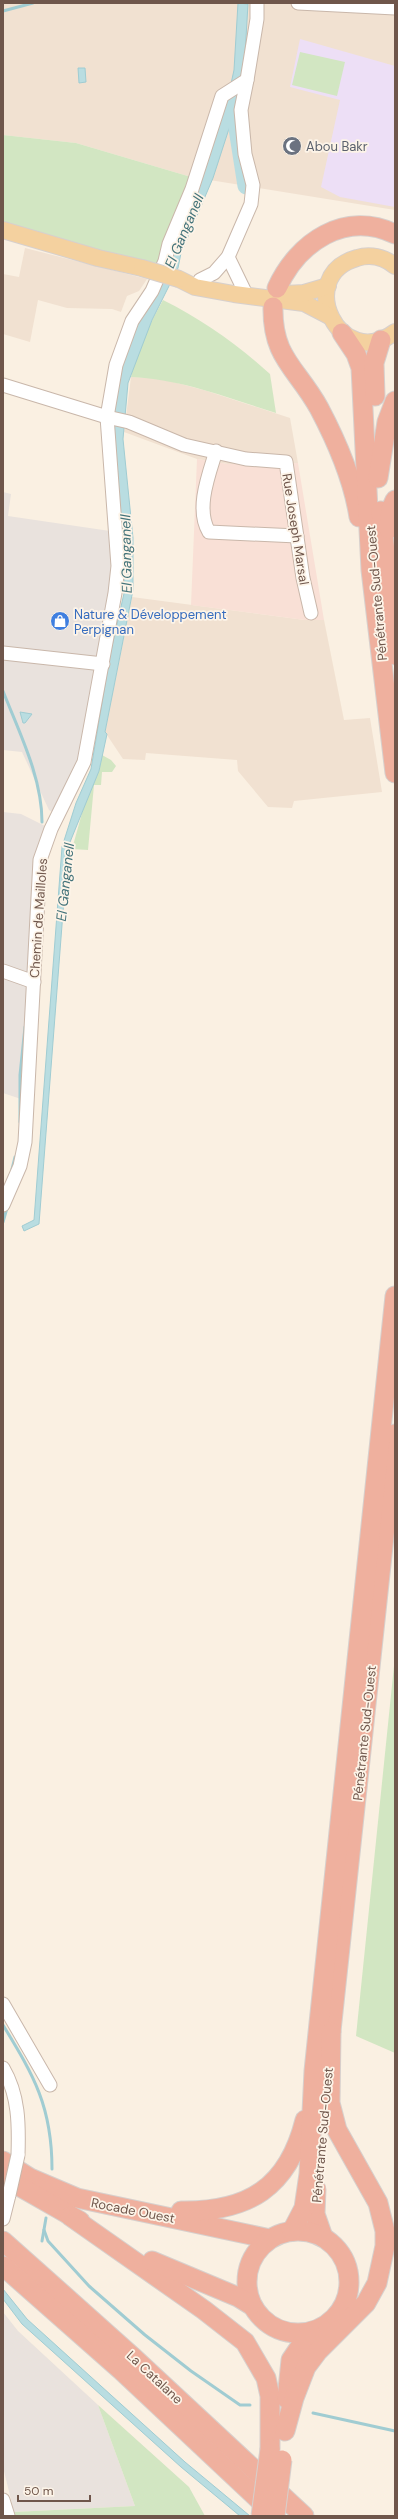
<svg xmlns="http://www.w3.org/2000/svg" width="398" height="2519" font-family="'DM Sans',sans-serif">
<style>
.residential{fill:#f1e1d1}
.commercial{fill:#f9e0d6}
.industrial{fill:#e9e2dd}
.education{fill:#eddff6}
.green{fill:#d2e6c2}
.water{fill:#b9dde1;stroke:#a0ccd2}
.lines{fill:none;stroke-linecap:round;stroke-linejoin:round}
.stream{stroke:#a0ccd2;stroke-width:3}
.river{stroke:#b9dde1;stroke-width:17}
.minor-casing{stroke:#c9b7aa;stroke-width:15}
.major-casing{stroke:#d7d0cd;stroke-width:18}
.highway-casing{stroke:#d7d0cd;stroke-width:21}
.minor{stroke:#fff;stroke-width:13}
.major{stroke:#f4d19f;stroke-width:16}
.highway{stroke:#efb09e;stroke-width:19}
.minor-bridge-casing{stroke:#c9b7aa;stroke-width:15;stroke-linecap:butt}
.major-bridge-casing{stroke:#d7d0cd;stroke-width:18;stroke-linecap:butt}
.highway-bridge-casing{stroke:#d7d0cd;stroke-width:21;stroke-linecap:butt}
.minor-bridge{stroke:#fff;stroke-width:13}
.major-bridge{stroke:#f4d19f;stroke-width:16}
.highway-bridge{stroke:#efb09e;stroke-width:19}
.labels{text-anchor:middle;stroke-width:3.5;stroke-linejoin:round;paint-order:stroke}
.worship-label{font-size:13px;fill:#5b616d;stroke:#fdf4e8;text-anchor:start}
.street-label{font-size:13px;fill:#6f564b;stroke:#fdf4e8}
.shop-label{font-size:13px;fill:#366cbe;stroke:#fdf4e8;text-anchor:start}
.water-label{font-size:14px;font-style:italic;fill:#43737a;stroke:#fdf4e8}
</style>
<rect width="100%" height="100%" fill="#faf0e2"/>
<g class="residential">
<polygon points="3,3 395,3 395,210 191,177 76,143 3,135"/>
<polygon points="25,248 147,279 139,291 127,296 121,312 112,309 67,308 38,300 30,342 3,334 3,274 19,277"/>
<polygon points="131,377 159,378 207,391 290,418 298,463 228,464 197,459 124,432"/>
<polygon points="132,597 305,620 324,620 344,720 370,718 382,792 294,801 292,808 268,807 238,771 237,760 146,753 145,760 123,759 105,732"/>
</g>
<polygon class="commercial" points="197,459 228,464 298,463 324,620 305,620 191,605"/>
<g class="industrial">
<polygon points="3,492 11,494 8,516 110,531 113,566 110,592 80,761 54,813 49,810 22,752 3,750"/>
<polygon points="3,812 21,814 47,827 29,982 21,1099 3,1093"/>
<polygon points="3,2312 18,2331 98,2405 135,2506 14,2512 3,2467"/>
</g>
<polygon class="education" points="300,39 395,66 395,207 340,197 321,187 340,100 290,87"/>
<g class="green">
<polygon points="300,52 345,62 337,96 292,85"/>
<polygon points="3,135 76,143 191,177 160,265 100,250 3,222"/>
<path d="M163,300C203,320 237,344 270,374L276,413C228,398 181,379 131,377C137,350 149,325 163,300Z"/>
<polygon points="102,755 111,760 116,766 112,772 102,772 101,785 94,785 88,850 72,849 84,806 99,771"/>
<polygon points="395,1656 395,2053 356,2036"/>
<polygon points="98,2405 189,2487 205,2516 15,2516 14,2512 135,2506"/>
</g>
<g class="water">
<polygon points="238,3 248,4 244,71 237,104 213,178 181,253 178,268 152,320 128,383 123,439 133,538 133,590 105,732 107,734 99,771 68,847 39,1224 24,1231 22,1226 34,1220 62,847 76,803 91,769 110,655 125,589 123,539 113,458 114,412 118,381 125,356 227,102 234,70"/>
<polygon points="78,68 85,68 86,82 79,83"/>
<polygon points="20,712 32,714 25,723 23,723"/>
<polygon points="3,2289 27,2319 185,2462 250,2516 240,2516 181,2467 22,2324 3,2299"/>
</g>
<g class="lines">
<g class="stream">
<polyline points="3,11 33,3"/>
<path d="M3,691C19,732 42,777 42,822"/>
<polyline points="20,1122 20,1075 25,1027"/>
<polyline points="12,1169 15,1157"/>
<polyline points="3,1222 7,1208"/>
<path d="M3,2025C34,2076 52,2107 52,2169"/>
<polyline points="44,2230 48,2241 89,2286 145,2335 191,2371 240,2405 250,2405"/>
<polyline points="42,2241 46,2218"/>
<polyline points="313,2413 395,2431"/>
</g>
<polyline class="river" points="231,103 234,110 246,186"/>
<g class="minor-casing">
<g id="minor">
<polyline points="298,3 395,8"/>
<polyline points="228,257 244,290"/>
<polyline points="200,280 214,273 228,257 251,204 253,185 245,154 241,110 247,80"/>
<polyline points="3,385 107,417 129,422 184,445 246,459 286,462 303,578 311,613"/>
<path d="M216,451C209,474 195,509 209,532L297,536"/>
<polyline points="3,653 103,664"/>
<polyline points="3,971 34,982"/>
<polyline points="3,1205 20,1166 25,1142 40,860 51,829 84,762 115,593 118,566 107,417 116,365 132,321 152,291 165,261 169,244 192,189 222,96 247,80 257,19 257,3"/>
<polyline points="3,2004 50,2085"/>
<path d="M3,2068C19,2095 19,2125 18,2155"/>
<polyline points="3,2219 9,2195"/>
<polyline points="3,2500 8,2516"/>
</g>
</g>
<g class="major-casing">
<g id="major">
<polyline points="3,230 98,258 142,268"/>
<path d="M395,266C384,257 370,254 357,258C293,276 340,374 395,332"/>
<polyline points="179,279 195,287 234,294 304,303 329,316"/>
<polyline points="285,294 304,293 328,286"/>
</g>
</g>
<g class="highway-casing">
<g id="highway">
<path d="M277,288C298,242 345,210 395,234"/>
<path d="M273,307C272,358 297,368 319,408C337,442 353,478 359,517"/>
<polyline points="342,333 356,354 361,368 371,570 395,773"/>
<polyline points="375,396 374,363 381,340"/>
<polyline points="378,478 387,422 395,401"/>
<polyline points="381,511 395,655"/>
<polyline points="389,529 391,509 395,500"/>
<polyline points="331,2031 395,1434"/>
<polyline points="3,2161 30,2178 77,2198 270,2239"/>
<polyline points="3,2177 80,2221"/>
<polyline points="316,2189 315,2214 323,2237"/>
<path d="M181,2211C248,2212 288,2188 305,2120"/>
<polyline points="70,2216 204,2310 245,2342 266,2378 270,2396 270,2449"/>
<circle cx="298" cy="2282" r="51"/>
<polyline points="292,2231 304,2208 309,2174 314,2071 395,1296"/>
<polyline points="3,2241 133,2357 304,2516"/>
<polyline points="152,2261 238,2297 251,2305"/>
<polyline points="3,2266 121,2370 272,2512"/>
<polyline points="287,2399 291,2360 310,2332"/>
<polyline points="285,2431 294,2398 306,2367 318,2351 366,2303 377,2283 385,2246 385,2231 378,2203 337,2130 330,2103 331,2032"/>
</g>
</g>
<use href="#minor" class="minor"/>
<use href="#major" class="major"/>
<use href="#highway" class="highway"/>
<g class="minor-bridge-casing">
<polyline id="minor-bridge" points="9,2195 18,2155"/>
</g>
<g class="major-bridge-casing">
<polyline id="major-bridge" points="142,268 179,279"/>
</g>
<g class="highway-bridge-casing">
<g id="highway-bridge">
<polyline points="261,2516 270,2449"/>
<polyline points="275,2516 282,2460"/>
</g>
</g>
<use href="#minor-bridge" class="minor-bridge"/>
<use href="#major-bridge" class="major-bridge"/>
<use href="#highway-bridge" class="highway-bridge"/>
</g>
<defs>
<g id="mosque-disc" transform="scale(1)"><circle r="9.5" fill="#6b7280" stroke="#fdf4e8"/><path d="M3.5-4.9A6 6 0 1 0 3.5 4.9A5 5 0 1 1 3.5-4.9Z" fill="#fff"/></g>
<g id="shop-disc" transform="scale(1)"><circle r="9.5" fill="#3f7fe0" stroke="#fdf4e8"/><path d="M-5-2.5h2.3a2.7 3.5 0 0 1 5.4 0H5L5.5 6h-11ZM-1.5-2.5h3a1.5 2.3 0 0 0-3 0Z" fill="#fff"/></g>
</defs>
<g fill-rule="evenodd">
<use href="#mosque-disc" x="292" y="146"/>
<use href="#shop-disc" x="60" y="621"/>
</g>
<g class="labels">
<g class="worship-label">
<text x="306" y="151">Abou Bakr</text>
</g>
<g class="street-label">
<text transform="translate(296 529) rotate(81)" y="5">Rue Joseph Marsal</text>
<text transform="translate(376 593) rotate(-95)" y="5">Pénétrante Sud-Ouest</text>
<text transform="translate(38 918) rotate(-86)" y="5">Chemin de Mailloles</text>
<text transform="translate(364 1733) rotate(-84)" y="5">Pénétrante Sud-Ouest</text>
<text transform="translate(322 2135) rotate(-85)" y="5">Pénétrante Sud-Ouest</text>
<text transform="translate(133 2210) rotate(11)" y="5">Rocade Ouest</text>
<text transform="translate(155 2377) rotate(43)" y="5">La Catalane</text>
</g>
<g class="shop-label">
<text x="74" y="619">Nature &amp; Développement<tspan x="74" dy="15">Perpignan</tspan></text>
</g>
<g class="water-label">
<text transform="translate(184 231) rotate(-67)" y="5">El Ganganell</text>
<text transform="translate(126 554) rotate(-91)" y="5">El Ganganell</text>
<text transform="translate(65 882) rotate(-84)" y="5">El Ganganell</text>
</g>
</g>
<rect width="398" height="2519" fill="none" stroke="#6f564b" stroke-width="8"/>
<path d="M18 2495v6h72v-6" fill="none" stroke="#6f564b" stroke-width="2"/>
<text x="24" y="2495" font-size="12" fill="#6f564b" stroke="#fdf4e8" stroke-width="3" paint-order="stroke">50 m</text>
</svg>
